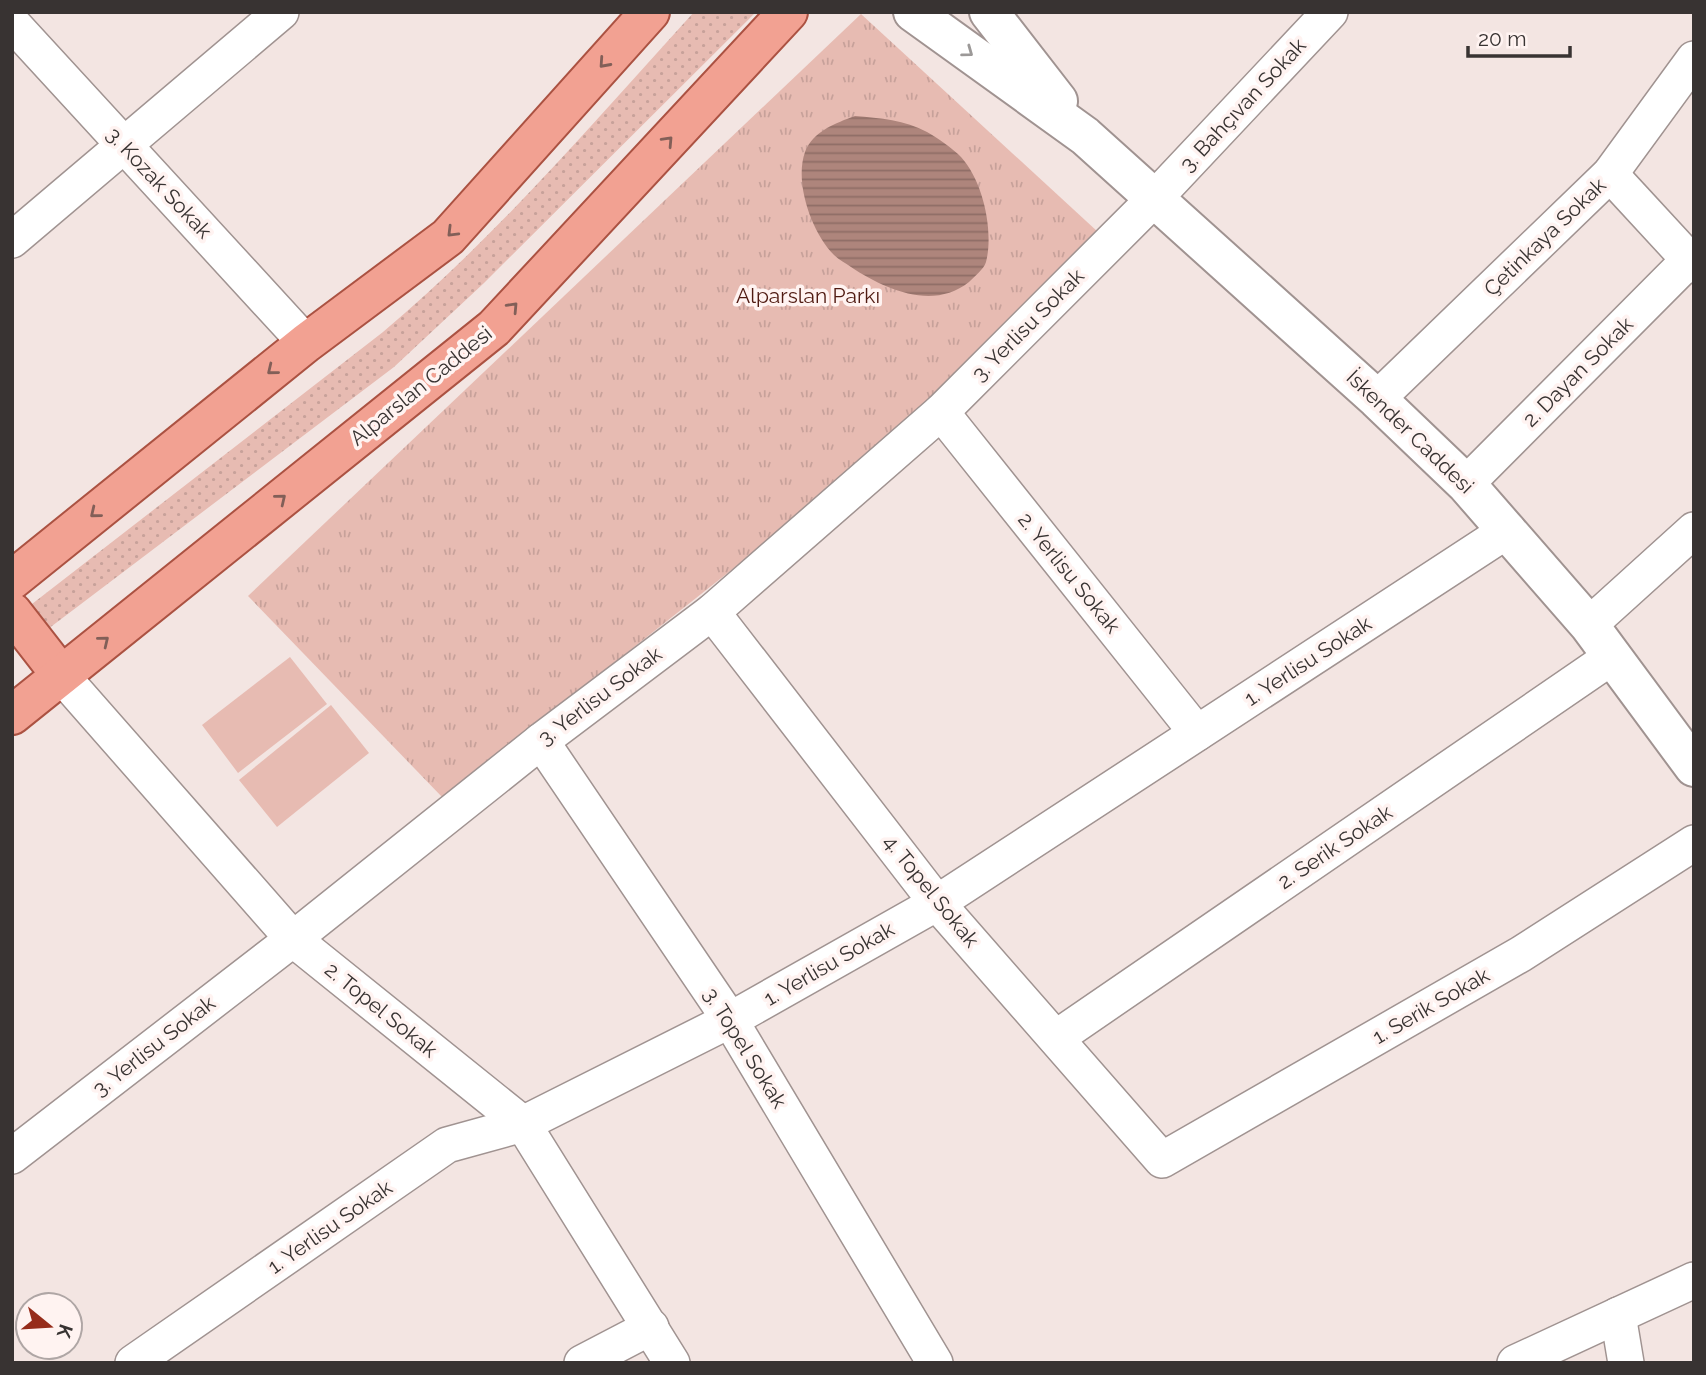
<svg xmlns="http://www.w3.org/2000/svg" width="1706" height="1375" font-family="Raleway,sans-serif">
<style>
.grass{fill:url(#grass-dots)}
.park{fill:url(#park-tufts)}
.pitch{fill:#e7bbb2}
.water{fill:url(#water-rules)}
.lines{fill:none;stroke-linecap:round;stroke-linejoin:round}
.street-casing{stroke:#a09391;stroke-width:38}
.secondary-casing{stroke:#a09391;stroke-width:42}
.primary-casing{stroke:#ab5242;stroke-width:42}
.street{stroke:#fff;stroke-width:35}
.secondary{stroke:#fff;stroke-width:38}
.primary{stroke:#f2a192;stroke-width:38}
.oneway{stroke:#9c9998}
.oneway2{stroke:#825f58}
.labels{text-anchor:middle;stroke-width:7;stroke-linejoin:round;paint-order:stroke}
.street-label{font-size:21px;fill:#383332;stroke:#fff3f1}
.park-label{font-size:21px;fill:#501a11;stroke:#fff3f1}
</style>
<defs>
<pattern id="grass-dots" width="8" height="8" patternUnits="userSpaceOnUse" patternTransform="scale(1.75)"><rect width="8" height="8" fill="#e7bbb2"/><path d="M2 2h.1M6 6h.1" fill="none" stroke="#c7a19a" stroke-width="1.8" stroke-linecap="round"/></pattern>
<pattern id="park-tufts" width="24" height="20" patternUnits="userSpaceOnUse" patternTransform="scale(1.75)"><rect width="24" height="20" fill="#e7bbb2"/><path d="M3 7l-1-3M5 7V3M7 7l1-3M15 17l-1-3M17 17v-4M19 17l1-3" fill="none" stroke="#c7a19a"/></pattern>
<pattern id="water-rules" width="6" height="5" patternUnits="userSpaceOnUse" patternTransform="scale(1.75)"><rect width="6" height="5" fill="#ae857c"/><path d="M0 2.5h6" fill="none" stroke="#8f6d66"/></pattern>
</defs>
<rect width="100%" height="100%" fill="#f3e5e2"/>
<path class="grass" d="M694,12H756L484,283L394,367L48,629L32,604L383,332C497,236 594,122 694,12Z"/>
<polygon class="park" points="861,14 1098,232 920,421 443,798 248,596"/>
<g class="pitch">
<polygon points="290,657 327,704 238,773 202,725"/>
<polygon points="331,705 369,753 277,827 239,780"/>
</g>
<path class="water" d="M855,116C880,118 905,120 927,132C938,138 952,148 961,157C983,181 994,231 986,262C984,269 974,277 969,282C933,311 884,289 851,267C846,263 839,260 834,255C812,233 794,183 805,152C813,131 836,123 855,116Z"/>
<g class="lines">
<g class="street-casing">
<g id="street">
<polyline points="12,23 306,343"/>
<polyline points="1610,174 1694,265"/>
<polyline points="12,240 281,12"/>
<polyline points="1377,399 1610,174 1694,59"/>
<polyline points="941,412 1197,733"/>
<polyline points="1466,484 1689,260"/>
<polyline points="712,612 937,903 1162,1160 1521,954 1694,843"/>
<polyline points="1589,625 1694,530"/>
<polyline points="61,675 293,939 523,1124 672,1363"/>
<polyline points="541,741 730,1020 935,1363"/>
<polyline points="1056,1038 1613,656"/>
<polyline points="12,1156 293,939 541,741 712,612 941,412 1155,198 1330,12"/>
<polyline points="1618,1315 1626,1363"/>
<polyline points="133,1363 447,1145 523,1124 730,1020 937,903 1508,530"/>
<polyline points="582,1363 651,1327"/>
<polyline points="1515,1363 1694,1280"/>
</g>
</g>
<g class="secondary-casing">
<g id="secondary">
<polyline points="913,12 1085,136 1377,399 1466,484 1589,625 1694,767"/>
<polyline points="989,12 1058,101"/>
</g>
</g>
<g class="primary-casing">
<g id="primary">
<polyline points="12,580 306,343 448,237 650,12"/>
<polyline points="12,612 61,675"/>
<polyline points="12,715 494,328 788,12"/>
</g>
</g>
<use href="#street" class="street"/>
<use href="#secondary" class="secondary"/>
<use href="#primary" class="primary"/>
</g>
<defs><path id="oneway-chevron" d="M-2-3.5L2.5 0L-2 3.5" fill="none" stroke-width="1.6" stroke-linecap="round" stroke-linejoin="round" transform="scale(1.75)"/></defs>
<use class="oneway" href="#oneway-chevron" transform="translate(968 52) rotate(36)"/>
<g class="oneway2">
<use href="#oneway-chevron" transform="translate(604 63) rotate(132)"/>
<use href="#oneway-chevron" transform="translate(668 141) rotate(-47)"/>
<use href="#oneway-chevron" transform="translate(452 232) rotate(135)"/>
<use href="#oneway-chevron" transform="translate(513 307) rotate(-47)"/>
<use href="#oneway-chevron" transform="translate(272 370) rotate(141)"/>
<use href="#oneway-chevron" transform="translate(281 499) rotate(-39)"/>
<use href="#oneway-chevron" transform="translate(95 513) rotate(141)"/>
<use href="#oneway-chevron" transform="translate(104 641) rotate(-39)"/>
</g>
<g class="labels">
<g class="street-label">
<text transform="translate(1243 105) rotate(-47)" y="7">3. Bahçıvan Sokak</text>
<text transform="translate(159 183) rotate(47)" y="7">3. Kozak Sokak</text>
<text transform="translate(1545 237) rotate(-44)" y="7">Çetinkaya Sokak</text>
<text transform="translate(1028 325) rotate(-45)" y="7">3. Yerlisu Sokak</text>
<text transform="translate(1578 372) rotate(-45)" y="7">2. Dayan Sokak</text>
<text transform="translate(421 386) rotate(-39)" y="7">Alparslan Caddesi</text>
<text transform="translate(1410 432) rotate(44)" y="7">İskender Caddesi</text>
<text transform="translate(1069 573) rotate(51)" y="7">2. Yerlisu Sokak</text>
<text transform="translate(1308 661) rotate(-33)" y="7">1. Yerlisu Sokak</text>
<text transform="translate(600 696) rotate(-37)" y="7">3. Yerlisu Sokak</text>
<text transform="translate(1335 847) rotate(-34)" y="7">2. Serik Sokak</text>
<text transform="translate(931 891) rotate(51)" y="7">4. Topel Sokak</text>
<text transform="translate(829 964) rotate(-30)" y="7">1. Yerlisu Sokak</text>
<text transform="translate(1431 1006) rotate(-30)" y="7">1. Serik Sokak</text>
<text transform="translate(381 1010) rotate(39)" y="7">2. Topel Sokak</text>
<text transform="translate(154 1046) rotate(-38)" y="7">3. Yerlisu Sokak</text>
<text transform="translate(745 1048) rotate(58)" y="7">3. Topel Sokak</text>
<text transform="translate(330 1227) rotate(-35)" y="7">1. Yerlisu Sokak</text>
</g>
<g class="park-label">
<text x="808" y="303">Alparslan Parkı</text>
</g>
</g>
<rect width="1706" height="1375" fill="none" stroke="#383332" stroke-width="28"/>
<g transform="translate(49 1326) rotate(108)"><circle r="33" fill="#fff3f1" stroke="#afa6a5" stroke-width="2"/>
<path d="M0-5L12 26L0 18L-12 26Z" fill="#962c1a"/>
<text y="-10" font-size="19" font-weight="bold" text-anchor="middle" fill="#383332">K</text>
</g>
<path d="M1468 46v10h102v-10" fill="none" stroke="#383332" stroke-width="3.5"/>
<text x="1478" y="46" font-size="21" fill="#383332" stroke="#fff3f1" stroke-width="5" paint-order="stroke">20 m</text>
</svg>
